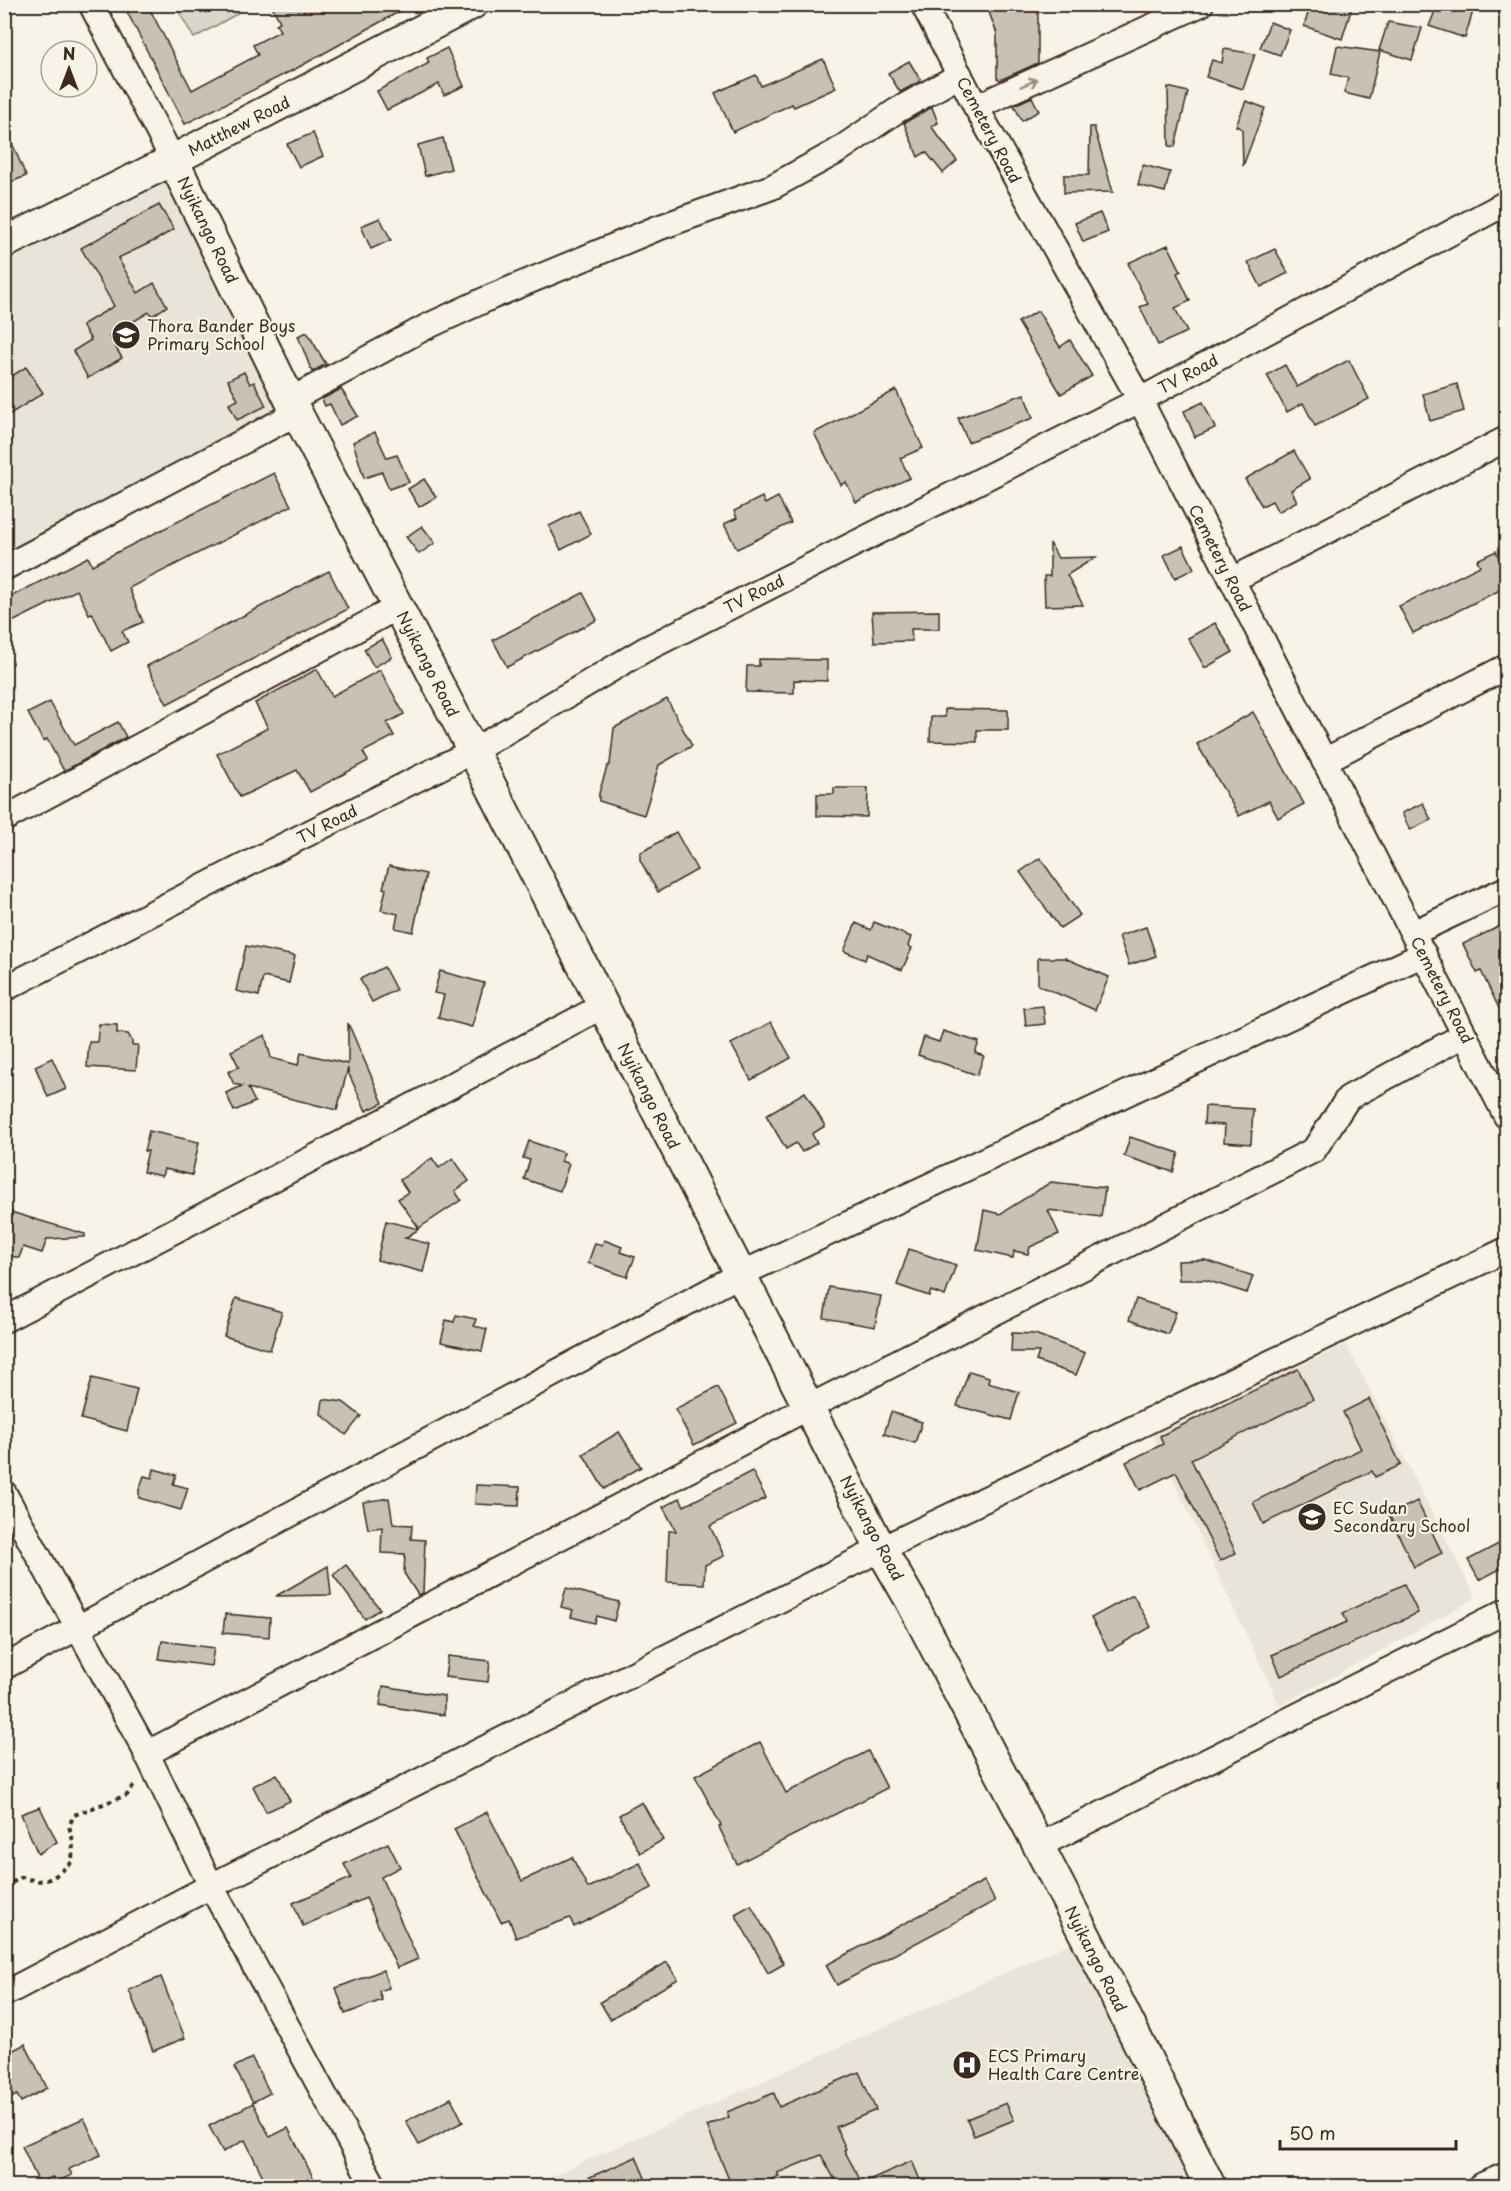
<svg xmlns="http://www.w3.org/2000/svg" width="1511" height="2191" font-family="'Playpen Sans',sans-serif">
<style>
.built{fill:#e9e4d9}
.green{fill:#dbd6cb;stroke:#8b8074;stroke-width:1.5}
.building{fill:#c8c1b6;stroke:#3b2a1e;stroke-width:1.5}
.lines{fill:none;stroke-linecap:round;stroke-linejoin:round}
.minor-casing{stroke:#3b2a1e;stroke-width:28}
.tertiary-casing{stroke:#3b2a1e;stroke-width:34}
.path{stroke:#3b2a1e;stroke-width:4;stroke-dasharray:4.5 4.5;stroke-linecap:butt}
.minor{stroke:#f7f3e8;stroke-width:24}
.tertiary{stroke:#f7f3e8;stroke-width:30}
.oneway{stroke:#998e83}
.labels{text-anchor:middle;stroke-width:4.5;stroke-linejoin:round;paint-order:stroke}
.street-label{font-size:16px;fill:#3b2a1e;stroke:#f7f3e8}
.poi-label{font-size:16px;fill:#3b2a1e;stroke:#f7f3e8;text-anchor:start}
</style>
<rect width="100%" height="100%" fill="#f7f3e8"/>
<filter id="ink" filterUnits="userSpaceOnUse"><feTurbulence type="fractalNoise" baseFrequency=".0167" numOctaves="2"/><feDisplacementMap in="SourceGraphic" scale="12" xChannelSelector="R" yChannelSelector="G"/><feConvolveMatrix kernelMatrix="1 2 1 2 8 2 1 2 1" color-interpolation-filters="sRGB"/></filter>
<g filter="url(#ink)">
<g class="built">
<polygon points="168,179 285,408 5,554 5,263"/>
<polygon points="1346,1344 1476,1598 1280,1706 1152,1435"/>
<polygon points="1071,1943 1194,2186 530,2186"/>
</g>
<polygon class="green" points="175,5 232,5 237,14 194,38"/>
<g class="building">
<polygon points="123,4 147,4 192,90 258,55 253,45 280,31 276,24 280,22 271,4 413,4 299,67 185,124"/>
<polygon points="986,4 1038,4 1038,63 1000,80 997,78 997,34"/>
<polygon points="1311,4 1353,4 1342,39 1304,26"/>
<polygon points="1438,4 1475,4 1465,38 1429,26"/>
<polygon points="1270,22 1290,30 1280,55 1260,48"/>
<polygon points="1388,22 1422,28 1412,60 1379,50"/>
<polygon points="1337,46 1380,52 1369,99 1344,93 1348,78 1331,74"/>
<polygon points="447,48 464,86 444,95 439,84 387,110 377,91 429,63 427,58"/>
<polygon points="1224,49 1255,54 1243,89 1206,77 1212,60 1222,63"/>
<polygon points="823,59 836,88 794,107 792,104 733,132 715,93 756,75 761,86"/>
<polygon points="909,61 921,81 900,92 888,73"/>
<polygon points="1168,87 1188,92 1175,147 1169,146"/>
<polygon points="1032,97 1039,111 1022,121 1014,105"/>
<polygon points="1246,101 1265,108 1243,166 1242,129 1236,126"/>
<polygon points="932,107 938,123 931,126 957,161 943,173 926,152 918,157 904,123"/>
<polygon points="4,124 26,176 4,185"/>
<polygon points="1090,127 1094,127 1113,192 1064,193 1064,175 1089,175"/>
<polygon points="313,133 323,156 299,167 287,144"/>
<polygon points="443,138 451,169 425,176 418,145"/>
<polygon points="1143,165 1170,172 1165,192 1138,185"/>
<polygon points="159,205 174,229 156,240 118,258 138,293 154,283 167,306 152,316 149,312 109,336 122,358 88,378 73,351 91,340 82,325 114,306 81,248"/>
<polygon points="1100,213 1108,232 1083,242 1075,223"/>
<polygon points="380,218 391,240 371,249 361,226"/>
<polygon points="1168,245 1181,271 1177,273 1190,301 1175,308 1187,332 1158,345 1140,307 1148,304 1128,263"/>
<polygon points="1275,249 1288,273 1261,287 1248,262"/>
<polygon points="1038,311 1060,347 1070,340 1092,376 1061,394 1018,322"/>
<polygon points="307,332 326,364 312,372 298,336"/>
<polygon points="1349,360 1369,399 1315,426 1303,403 1287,412 1267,375 1285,365 1297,387"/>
<polygon points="26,367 43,393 4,418 4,381"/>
<polygon points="244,372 250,384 254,382 266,406 237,420 229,404 238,400 228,380"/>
<polygon points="1457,384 1464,411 1430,421 1423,394"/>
<polygon points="341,389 358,416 340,425 330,404 325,406 322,399"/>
<polygon points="896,390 923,448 900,458 910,478 856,502 846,482 841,485 814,433"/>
<polygon points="1024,394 1033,418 968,442 958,418"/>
<polygon points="1203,402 1215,428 1195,437 1184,411"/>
<polygon points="375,432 387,458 397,455 409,482 389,489 382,472 364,478 353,442"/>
<polygon points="1294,451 1310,479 1291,490 1297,501 1278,512 1272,501 1262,506 1245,479"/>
<polygon points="274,473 291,506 129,588 143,622 122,631 128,642 111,651 92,613 89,614 77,590 4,626 4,600 88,557 92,565"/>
<polygon points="424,479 436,497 419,507 408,489"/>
<polygon points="762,497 765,504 778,497 791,523 737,549 724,524 737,518 734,511"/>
<polygon points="579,511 591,534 561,550 549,526"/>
<polygon points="422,526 435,543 419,554 406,537"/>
<polygon points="1050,543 1058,558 1096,557 1067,575 1083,605 1045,606 1044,576 1050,576"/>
<polygon points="1183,546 1194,569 1175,578 1164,555"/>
<polygon points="1496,551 1506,575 1506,587 1413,633 1399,606 1480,566 1477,560"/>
<polygon points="329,571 348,609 167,704 147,666"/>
<polygon points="583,593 597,620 507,667 493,640"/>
<polygon points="939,611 939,629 911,629 912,641 874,642 872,612"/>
<polygon points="1215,623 1233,652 1205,668 1188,638"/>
<polygon points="382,639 392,657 374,667 364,649"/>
<polygon points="759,659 827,660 827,681 794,680 794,693 746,692 747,666 759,666"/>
<polygon points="317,669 332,696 380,670 404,714 387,723 394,736 363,752 368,761 310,792 297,770 240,797 217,754 268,728 255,703"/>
<polygon points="667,699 692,746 659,765 644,815 599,801 599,793 607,767 610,764 614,728"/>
<polygon points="50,702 74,745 118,722 126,737 64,771 47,739 43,741 28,713"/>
<polygon points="945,709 1008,710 1008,730 977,730 977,742 930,741 931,717 945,717"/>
<polygon points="1253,712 1304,804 1278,818 1269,801 1239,816 1197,744"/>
<polygon points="834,788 868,788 867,817 817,816 817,794 834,794"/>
<polygon points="1423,803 1431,820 1410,830 1402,813"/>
<polygon points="676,832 697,870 658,892 640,860 640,853"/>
<polygon points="1040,858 1080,915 1060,928 1020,872"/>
<polygon points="389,866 426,874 413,932 395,928 398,914 381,910 386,889 383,888"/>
<polygon points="874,922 911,937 908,946 912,948 902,970 867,954 865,960 844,951 856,923 871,930"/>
<polygon points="1502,925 1506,935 1506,1023 1481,971 1477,973 1463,944"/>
<polygon points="1146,927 1156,956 1129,965 1119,936"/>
<polygon points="246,946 295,956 289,983 263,977 259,996 236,991"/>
<polygon points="1038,958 1065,958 1109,977 1095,1010 1038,985"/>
<polygon points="384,967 396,990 372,1002 360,979"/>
<polygon points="440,971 484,983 472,1027 438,1018 444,995 434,993"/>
<polygon points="1043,1006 1045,1024 1026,1026 1024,1008"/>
<polygon points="771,1022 791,1058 751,1080 731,1044"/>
<polygon points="348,1023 383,1103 366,1111 348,1072 348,1068 337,1110 248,1088 255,1102 234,1111 226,1093 242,1086 234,1084 228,1072 239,1067 231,1051 265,1035 271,1058 298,1065 301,1053 348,1064"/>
<polygon points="99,1024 117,1025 117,1033 128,1034 132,1041 132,1045 138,1045 136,1070 87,1067 89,1042 97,1042"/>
<polygon points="943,1031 979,1042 975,1053 984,1056 977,1075 918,1055 924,1037 939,1042"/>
<polygon points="52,1058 66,1089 48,1097 35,1066"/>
<polygon points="805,1092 825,1126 812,1134 817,1143 802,1152 796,1143 786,1149 766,1115"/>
<polygon points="1205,1106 1253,1109 1251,1144 1224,1142 1225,1125 1204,1124"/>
<polygon points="149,1131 199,1142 192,1175 164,1169 162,1176 143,1172 148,1151 144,1151"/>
<polygon points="1130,1137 1179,1153 1173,1172 1124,1156"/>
<polygon points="529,1141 564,1153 561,1161 569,1164 560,1191 524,1179 530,1160 523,1158"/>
<polygon points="432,1158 439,1168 453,1158 469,1181 455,1191 461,1200 419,1228 398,1199 408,1192 400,1180"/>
<polygon points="1051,1182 1105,1188 1101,1217 1048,1210 1059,1234 1030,1247 1028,1254 1014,1251 1013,1258 977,1250 984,1210 1000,1214"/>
<polygon points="4,1210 85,1234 85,1237 47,1239 42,1253 23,1247 19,1258 4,1254"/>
<polygon points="386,1221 419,1229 405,1238 430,1244 423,1272 377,1260"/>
<polygon points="604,1240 622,1247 620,1252 635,1257 627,1277 588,1263 595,1243 602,1245"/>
<polygon points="909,1249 956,1265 945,1296 931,1291 929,1296 897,1285"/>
<polygon points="1205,1260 1253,1276 1247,1293 1206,1280 1179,1280 1178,1261"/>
<polygon points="829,1287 881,1296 875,1327 824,1318"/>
<polygon points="236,1298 282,1312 270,1350 224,1336"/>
<polygon points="1136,1299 1176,1312 1168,1334 1129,1320"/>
<polygon points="456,1315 476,1319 474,1326 487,1329 482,1351 441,1342 446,1320 454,1322"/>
<polygon points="1012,1333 1035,1334 1085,1353 1076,1375 1036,1361 1039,1352 1011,1352"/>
<polygon points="1298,1369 1313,1399 1191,1459 1236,1553 1220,1561 1176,1472 1140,1490 1126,1462 1163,1444 1160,1436"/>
<polygon points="969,1371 989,1377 988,1383 1019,1392 1011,1420 957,1406"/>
<polygon points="92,1378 137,1389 127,1431 81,1419"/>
<polygon points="718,1387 737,1423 694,1445 675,1409"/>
<polygon points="323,1399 343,1402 361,1416 346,1435 321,1414"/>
<polygon points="1369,1399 1401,1465 1375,1477 1372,1471 1263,1524 1253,1502 1361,1449 1343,1412"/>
<polygon points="891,1412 922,1422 915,1443 884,1434"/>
<polygon points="619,1432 641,1467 604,1489 583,1454"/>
<polygon points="154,1469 176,1475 173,1484 188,1488 181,1510 139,1498 139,1490 144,1476 152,1478"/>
<polygon points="752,1471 766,1498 710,1526 724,1556 705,1565 704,1584 667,1582 669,1531 676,1531 663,1507 680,1498 684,1506"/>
<polygon points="476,1485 520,1487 519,1506 475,1504"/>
<polygon points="389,1498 393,1524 412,1525 411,1539 425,1540 423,1593 418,1595 404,1573 405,1554 381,1553 382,1527 368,1529 363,1502"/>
<polygon points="1417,1501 1442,1553 1414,1567 1389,1515"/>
<polygon points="1506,1540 1506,1566 1479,1580 1468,1560"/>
<polygon points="346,1565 380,1609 365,1619 333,1575"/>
<polygon points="328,1566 331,1595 276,1596"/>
<polygon points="1404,1584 1418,1613 1281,1676 1272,1655 1347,1622 1343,1613"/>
<polygon points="566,1588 619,1602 614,1621 597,1616 595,1623 571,1617 573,1610 561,1607"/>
<polygon points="1133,1595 1151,1627 1109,1651 1091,1618"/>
<polygon points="225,1614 270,1618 269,1637 223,1633"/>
<polygon points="162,1641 214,1648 211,1666 159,1659"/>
<polygon points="448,1656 490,1661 488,1682 445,1677"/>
<polygon points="383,1686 444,1696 444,1715 380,1705"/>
<polygon points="760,1742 786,1793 868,1751 887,1788 737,1864 719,1827 721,1826 695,1776"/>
<polygon points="277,1774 290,1801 266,1812 253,1786"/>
<polygon points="642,1802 663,1840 640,1853 619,1815"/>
<polygon points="40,1807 57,1842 38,1854 21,1814"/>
<polygon points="487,1812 522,1881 572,1857 588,1888 640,1863 652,1888 574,1927 570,1918 516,1938 509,1919 501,1922 454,1829"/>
<polygon points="388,1843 400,1867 381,1877 418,1959 397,1968 366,1898 303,1926 293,1903 351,1878 344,1864"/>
<polygon points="984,1881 995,1901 837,1985 826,1965"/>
<polygon points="751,1905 784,1964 768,1973 735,1914"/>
<polygon points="667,1962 678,1979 610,2019 600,2002"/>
<polygon points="383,1970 389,1988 379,1991 382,2000 345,2014 336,1988"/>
<polygon points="161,1977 185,2038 153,2051 129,1990"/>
<polygon points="25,2044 47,2088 21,2102 17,2095 4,2101 4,2055"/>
<polygon points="252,2058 270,2093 253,2102 234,2067"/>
<polygon points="859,2072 876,2110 836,2127 846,2149 844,2150 862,2183 912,2161 923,2187 839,2187 821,2155 777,2173 779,2176 754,2187 732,2187 707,2126 729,2117 727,2112 774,2093 779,2107"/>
<polygon points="451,2098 463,2122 419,2145 406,2121"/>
<polygon points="253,2103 270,2137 288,2128 318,2187 268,2187 245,2140 223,2152 209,2126"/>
<polygon points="1006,2103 1014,2120 974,2136 967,2119"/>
<polygon points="84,2118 101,2155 69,2169 72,2175 54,2183 52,2177 39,2183 22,2146"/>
<polygon points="636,2157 649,2187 567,2187"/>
</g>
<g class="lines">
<g class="minor-casing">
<g id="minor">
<polyline points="91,4 173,160"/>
<polyline points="923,4 976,107 1140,400 1506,1116"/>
<polyline points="976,107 1201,4"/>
<polyline points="290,400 426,327 491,297 655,229 772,187 836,152 896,111 960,75"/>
<polyline points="4,568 297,413"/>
<polyline points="1232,580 1506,439"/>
<polyline points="1324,761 1506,667"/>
<polyline points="4,819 398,607"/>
<polyline points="1413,933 1506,889"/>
<polyline points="4,989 275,850 473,751 644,650 1140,400 1506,203"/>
<polyline points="4,1320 603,1006"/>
<polyline points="4,1493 145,1750 211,1886 374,2186"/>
<polyline points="4,1667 741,1274 1424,954"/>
<polyline points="146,1754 809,1407 1314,1150 1348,1098 1464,1035"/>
<polyline points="1038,1846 1506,1611"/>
<polyline points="4,1994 211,1886 881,1549 1506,1250"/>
<polyline points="1480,2186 1506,2175"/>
</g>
</g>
<g class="tertiary-casing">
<g id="tertiary">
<polyline points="173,160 290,400 473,751 881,1549 911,1601 1088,1941 1210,2186"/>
<polyline points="4,243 173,160 472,4"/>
</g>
</g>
<path class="path" d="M4,1887L22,1877C48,1886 53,1878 72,1862L73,1841L69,1826L74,1815L127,1795L136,1783"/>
<use href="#minor" class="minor"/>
<use href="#tertiary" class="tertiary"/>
</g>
<defs><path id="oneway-shaft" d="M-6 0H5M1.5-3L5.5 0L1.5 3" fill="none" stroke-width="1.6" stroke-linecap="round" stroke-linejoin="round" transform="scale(1.5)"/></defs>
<use class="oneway" href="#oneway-shaft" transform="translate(1029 83) rotate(-24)"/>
</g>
<defs>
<g id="school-disc" transform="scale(1.5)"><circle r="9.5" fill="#3b2a1e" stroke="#f7f3e8"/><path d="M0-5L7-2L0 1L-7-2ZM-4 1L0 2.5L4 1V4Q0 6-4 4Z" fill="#fff"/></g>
<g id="hospital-disc" transform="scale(1.5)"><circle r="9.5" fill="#3b2a1e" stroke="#f7f3e8"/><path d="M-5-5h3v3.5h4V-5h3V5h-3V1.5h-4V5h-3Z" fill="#fff"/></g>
</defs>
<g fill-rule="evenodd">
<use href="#school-disc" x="126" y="335"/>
<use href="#school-disc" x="1312" y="1517"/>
<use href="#hospital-disc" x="967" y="2065"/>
</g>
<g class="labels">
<g class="street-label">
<text transform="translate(239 126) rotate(-27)" y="6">Matthew Road</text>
<text transform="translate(989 130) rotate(62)" y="6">Cemetery Road</text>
<text transform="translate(208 230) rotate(64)" y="6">Nyikango Road</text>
<text transform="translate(1188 374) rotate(-28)" y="6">TV Road</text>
<text transform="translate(1220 558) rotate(63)" y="6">Cemetery Road</text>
<text transform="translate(754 594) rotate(-27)" y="6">TV Road</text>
<text transform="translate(428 664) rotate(63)" y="6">Nyikango Road</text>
<text transform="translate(327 824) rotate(-27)" y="6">TV Road</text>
<text transform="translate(1442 990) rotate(63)" y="6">Cemetery Road</text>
<text transform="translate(649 1096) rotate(63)" y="6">Nyikango Road</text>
<text transform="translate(872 1528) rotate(62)" y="6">Nyikango Road</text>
<text transform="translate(1096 1959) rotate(63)" y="6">Nyikango Road</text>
</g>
<g class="poi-label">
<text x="147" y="332">Thora Bander Boys<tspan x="147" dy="18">Primary School</tspan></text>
<text x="1333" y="1514">EC Sudan<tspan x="1333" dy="18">Secondary School</tspan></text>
<text x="988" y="2062">ECS Primary<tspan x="988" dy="18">Health Care Centre</tspan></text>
</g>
</g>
<rect width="1511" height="2191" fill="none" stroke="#f7f3e8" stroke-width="24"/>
<rect x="12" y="12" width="1487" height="2167" fill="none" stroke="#3b2a1e" stroke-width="2" filter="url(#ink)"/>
<g transform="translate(69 69)"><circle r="28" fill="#f7f3e8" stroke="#aca397" stroke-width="1.5"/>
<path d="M0-4.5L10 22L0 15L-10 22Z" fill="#3b2a1e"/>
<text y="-9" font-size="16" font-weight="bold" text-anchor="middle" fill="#3b2a1e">N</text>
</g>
<path d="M1280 2140v9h176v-9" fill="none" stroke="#3b2a1e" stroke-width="3"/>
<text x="1289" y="2140" font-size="18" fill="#3b2a1e" stroke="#f7f3e8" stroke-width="4.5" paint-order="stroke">50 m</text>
</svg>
